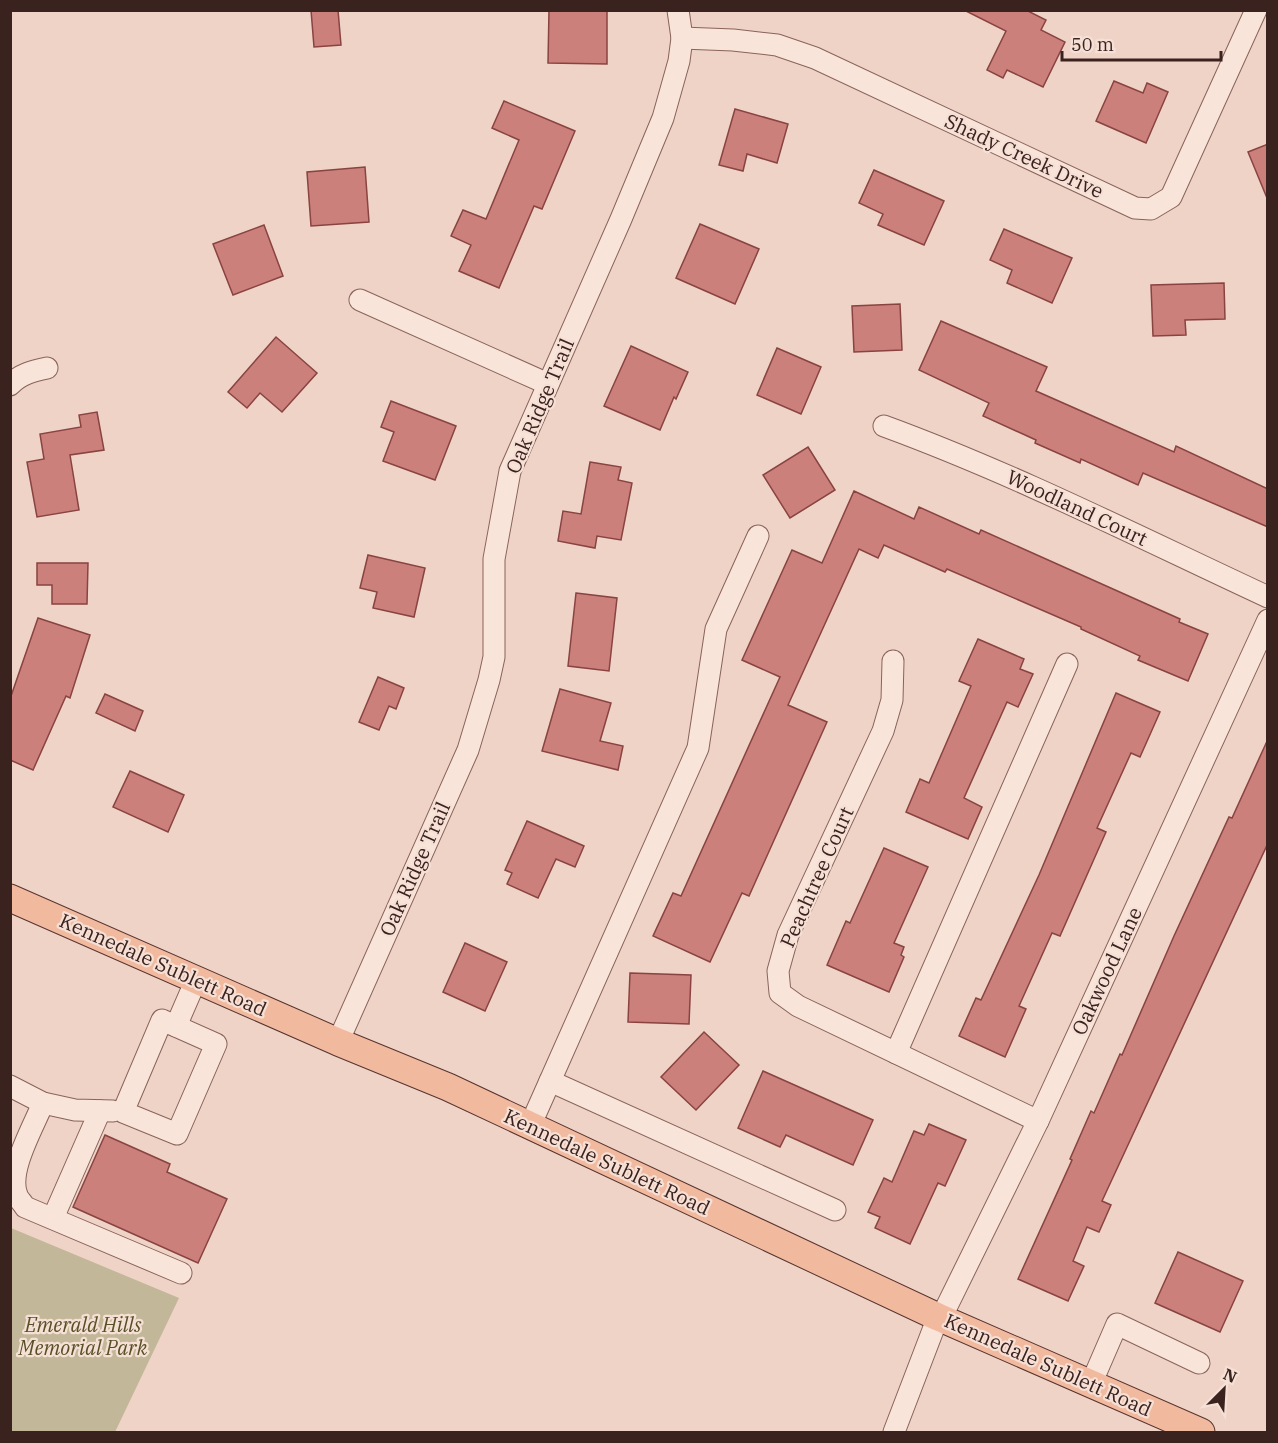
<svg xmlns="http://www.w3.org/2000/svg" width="1278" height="1443" font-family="'IBM Plex Serif',serif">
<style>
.cemetery{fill:#c2b798}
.building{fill:#cc807c;stroke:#894341;stroke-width:1.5}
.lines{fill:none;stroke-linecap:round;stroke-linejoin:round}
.minor-casing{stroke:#89635b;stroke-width:23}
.major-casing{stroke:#57332f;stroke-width:29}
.minor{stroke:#f9e4d9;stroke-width:21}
.major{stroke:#f1b99e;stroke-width:27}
.labels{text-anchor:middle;stroke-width:4.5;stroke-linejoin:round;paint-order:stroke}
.street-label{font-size:20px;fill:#3a221f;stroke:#f6e0d5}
.park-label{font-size:20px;font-style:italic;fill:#565026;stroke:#f6e0d5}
</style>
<rect width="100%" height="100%" fill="#eed3c6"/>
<polygon class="cemetery" points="11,1228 179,1298 115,1432 11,1432"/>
<g class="building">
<polygon points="311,10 338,10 341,45 314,47"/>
<polygon points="549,10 607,10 607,64 548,63"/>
<polygon points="964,10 1026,10 1046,20 1041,30 1065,42 1043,87 1007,70 1003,78 987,70 1006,31"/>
<polygon points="1114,81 1143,93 1147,83 1168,92 1146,143 1096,121"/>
<polygon points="504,101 575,131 542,209 534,206 499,288 459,271 471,245 451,236 463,210 486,219 519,140 492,128"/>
<polygon points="735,109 788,124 777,163 747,154 743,171 719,165"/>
<polygon points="1268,144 1268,198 1267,198 1248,152"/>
<polygon points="365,167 369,222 311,226 307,172"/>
<polygon points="874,170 944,201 924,245 878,225 883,214 859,203"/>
<polygon points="700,224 759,249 735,304 676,278"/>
<polygon points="264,225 283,276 233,295 213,244"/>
<polygon points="1004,229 1072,258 1052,303 1007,283 1012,270 990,260"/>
<polygon points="1224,283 1225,319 1185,320 1186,335 1153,336 1151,285"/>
<polygon points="900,304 902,350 854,352 852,306"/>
<polygon points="941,321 1047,367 1036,391 1174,452 1176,446 1268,489 1268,527 1143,473 1138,485 1081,459 1080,463 1035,443 1036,440 983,416 989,403 919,370"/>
<polygon points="276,337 317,373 282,412 260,393 247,408 228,392"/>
<polygon points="631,346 688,372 676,399 674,397 660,430 604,406"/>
<polygon points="777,348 821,367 801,414 757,395"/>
<polygon points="391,401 456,426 435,480 383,461 394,432 381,427"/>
<polygon points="97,412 104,450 70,455 79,510 37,517 27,462 44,459 40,434 81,427 79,415"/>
<polygon points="808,447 835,490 790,518 763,475"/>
<polygon points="590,462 621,467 618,480 632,483 621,540 597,536 595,548 558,541 563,511 581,514"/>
<polygon points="854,491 914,519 919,507 979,534 981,530 1180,619 1179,622 1208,634 1188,681 1138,660 1140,656 1081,629 1081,627 947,569 945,572 884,545 878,558 859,549 788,705 827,722 749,896 742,893 710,962 653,936 673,893 681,896 780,677 742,660 792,550 822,563"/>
<polygon points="368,555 425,568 414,617 373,608 377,592 360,588"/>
<polygon points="37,563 88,563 87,604 52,604 52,585 37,585"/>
<polygon points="576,593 617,598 609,671 568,666"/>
<polygon points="38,618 90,635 70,698 66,696 33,770 10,760 10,699"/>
<polygon points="978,639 1024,659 1020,669 1033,674 1018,707 1007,702 964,798 982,807 968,839 906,812 920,779 929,783 971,686 959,681"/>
<polygon points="378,677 404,688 396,709 389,706 379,730 359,722"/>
<polygon points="560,689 611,703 600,741 623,746 618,770 542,751"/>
<polygon points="1116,693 1160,712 1140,757 1131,753 1097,828 1106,832 1060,936 1052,933 1019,1006 1026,1009 1005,1057 959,1036 976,998 981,1000 1039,875"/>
<polygon points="105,694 143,711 135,731 96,713"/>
<polygon points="1268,739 1268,843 1102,1201 1111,1205 1099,1232 1087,1227 1073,1261 1084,1266 1068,1301 1018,1279 1072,1160 1070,1159 1091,1111 1094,1113 1120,1054 1122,1055 1174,936 1229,817 1232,818"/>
<polygon points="130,771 184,795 168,832 113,807"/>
<polygon points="527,821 584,846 575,867 556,859 538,898 507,884 512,873 505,870"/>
<polygon points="884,848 928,867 894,943 904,947 901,955 904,957 889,992 827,965 846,921 850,923"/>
<polygon points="465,943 507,962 485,1011 443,992"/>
<polygon points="630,973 691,975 689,1024 628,1022"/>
<polygon points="704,1032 739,1065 696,1110 661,1077"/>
<polygon points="763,1071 873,1120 853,1165 786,1135 780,1147 738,1128"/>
<polygon points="929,1124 966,1140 945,1186 938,1183 910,1244 875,1228 880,1217 868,1212 884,1178 892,1182 914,1131 924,1135"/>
<polygon points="105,1135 170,1164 167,1172 227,1199 198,1263 73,1207"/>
<polygon points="1178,1252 1243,1281 1220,1332 1155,1303"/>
</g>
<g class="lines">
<g class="minor-casing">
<g id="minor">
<polyline points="682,38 733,40 777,45 815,58 1135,208 1151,209 1171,197 1256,10"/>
<polyline points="360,300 548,384"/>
<path d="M10,385C20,374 33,371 47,368"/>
<path d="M884,426C1015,474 1141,538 1268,597"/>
<polyline points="893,661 892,700 883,731 788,935 778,971 780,993 798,1006 1038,1121"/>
<polygon points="162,1020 216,1044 177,1134 123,1112"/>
<polyline points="176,1026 196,980"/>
<polyline points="338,1042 468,750 489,680 494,657 494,559 510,471 621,219 663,118 679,61 682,38 678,10"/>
<polyline points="896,1053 1067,664"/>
<polyline points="550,1081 835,1210"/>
<polyline points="10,1086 43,1103 75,1110 113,1111"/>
<path d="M43,1103C34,1126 7,1171 17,1195C18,1199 23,1203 25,1207L181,1273"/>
<polyline points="530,1126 698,748 716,629 758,536"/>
<polyline points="53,1218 100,1111"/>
<polyline points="941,1318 1038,1121 1268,620"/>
<polyline points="1091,1384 1117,1324 1199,1363"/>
<polyline points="894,1432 938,1317"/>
</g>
</g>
<g class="major-casing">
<polyline id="major" points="10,898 338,1042 448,1087 938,1317 1201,1432"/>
</g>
<use href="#minor" class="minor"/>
<use href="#major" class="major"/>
</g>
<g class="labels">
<g class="street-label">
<text transform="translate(1024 156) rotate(25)" y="7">Shady Creek Drive</text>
<text transform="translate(540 406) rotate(-67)" y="7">Oak Ridge Trail</text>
<text transform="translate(1077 508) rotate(25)" y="7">Woodland Court</text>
<text transform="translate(415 869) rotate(-66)" y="7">Oak Ridge Trail</text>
<text transform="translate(817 877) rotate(-66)" y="7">Peachtree Court</text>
<text transform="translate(163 965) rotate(24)" y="7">Kennedale Sublett Road</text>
<text transform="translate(1107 971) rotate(-65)" y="7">Oakwood Lane</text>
<text transform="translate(607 1162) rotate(25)" y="7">Kennedale Sublett Road</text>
<text transform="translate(1048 1365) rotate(24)" y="7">Kennedale Sublett Road</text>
</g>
<g class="park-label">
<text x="83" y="1332">Emerald Hills<tspan x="83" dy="23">Memorial Park</tspan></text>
</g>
</g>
<rect width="1278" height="1443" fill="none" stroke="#3a221f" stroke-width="24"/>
<g transform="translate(1224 1389) rotate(24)" stroke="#f6e0d5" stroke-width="4.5" paint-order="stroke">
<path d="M0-4.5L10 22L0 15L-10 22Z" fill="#3a221f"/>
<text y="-9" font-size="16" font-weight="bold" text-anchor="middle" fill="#3a221f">N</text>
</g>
<path d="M1062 51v9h159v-9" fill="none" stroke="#3a221f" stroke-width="3"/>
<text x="1071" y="51" font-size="18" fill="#3a221f" stroke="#f6e0d5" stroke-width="4.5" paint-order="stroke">50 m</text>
</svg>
